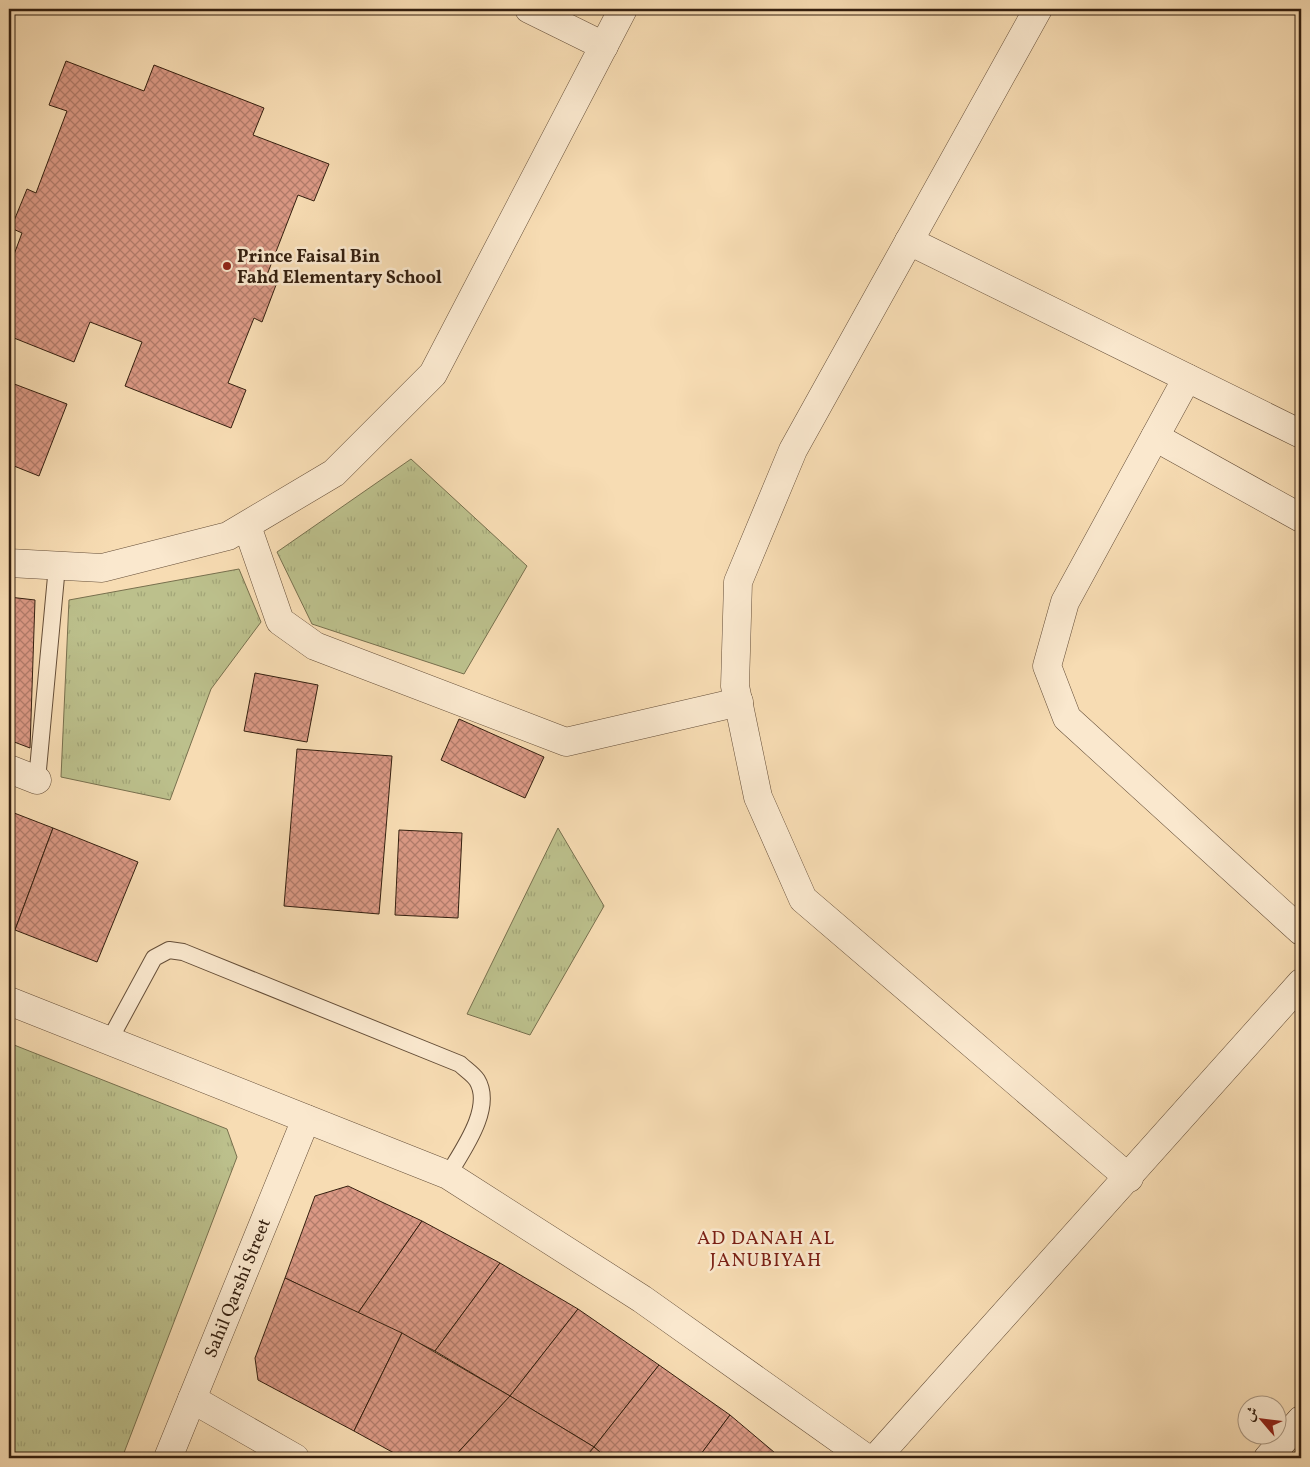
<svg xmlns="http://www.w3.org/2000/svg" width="1310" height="1467" font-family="Vollkorn,Amiri,serif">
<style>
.grass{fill:url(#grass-tufts);stroke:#78704e}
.building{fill:url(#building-cross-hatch);stroke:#341f0f}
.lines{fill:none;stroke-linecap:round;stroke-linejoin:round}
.lane-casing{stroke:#654e38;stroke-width:18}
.street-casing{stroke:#654e38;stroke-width:29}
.secondary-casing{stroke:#341f0f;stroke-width:29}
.lane{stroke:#fae8ce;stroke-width:16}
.street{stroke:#fae8ce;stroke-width:28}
.secondary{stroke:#fae8ce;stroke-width:28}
.poi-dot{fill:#8f2418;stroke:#fae8ce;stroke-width:2}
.labels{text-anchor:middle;stroke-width:5;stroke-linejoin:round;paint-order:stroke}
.poi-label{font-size:18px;font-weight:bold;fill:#341f0f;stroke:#fae8ce;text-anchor:start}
.street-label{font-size:18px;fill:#341f0f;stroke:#fae8ce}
.neighbourhood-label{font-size:19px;letter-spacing:1px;fill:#7a1f14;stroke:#fae8ce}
</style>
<defs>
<pattern id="grass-tufts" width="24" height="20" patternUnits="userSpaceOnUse" patternTransform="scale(1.25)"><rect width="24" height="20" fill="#bcc08c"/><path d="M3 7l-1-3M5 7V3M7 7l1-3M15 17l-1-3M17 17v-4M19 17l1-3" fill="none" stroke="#a2a578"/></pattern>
<pattern id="building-cross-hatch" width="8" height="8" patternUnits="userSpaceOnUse" patternTransform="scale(1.25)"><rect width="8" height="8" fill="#db9985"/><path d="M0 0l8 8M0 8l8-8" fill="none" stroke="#b27c6b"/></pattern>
</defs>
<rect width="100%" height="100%" fill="#f7dcb3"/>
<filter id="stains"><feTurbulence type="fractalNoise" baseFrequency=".004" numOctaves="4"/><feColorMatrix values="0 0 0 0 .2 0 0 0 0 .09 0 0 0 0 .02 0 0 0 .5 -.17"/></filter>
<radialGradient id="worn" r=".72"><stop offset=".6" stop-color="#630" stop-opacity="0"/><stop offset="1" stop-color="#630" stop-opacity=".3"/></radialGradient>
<g class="grass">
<polygon points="411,459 527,566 464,674 312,624 277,552"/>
<polygon points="239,569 261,622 211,689 170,800 61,777 69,600"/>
<polygon points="558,828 604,906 530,1035 467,1014"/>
<polygon points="9,1043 227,1129 237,1157 122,1458 9,1458"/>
</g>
<g class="building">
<polygon points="66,61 144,91 154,65 264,108 253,135 329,164 314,201 298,195 265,280 276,285 262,322 254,318 228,383 246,390 231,428 125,386 142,342 90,322 74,362 9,336 9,268 22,233 11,228 27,189 36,193 67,111 49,105"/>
<polygon points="9,382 67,404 39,476 9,464"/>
<polygon points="9,597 35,600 30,748 9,740"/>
<polygon points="255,673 318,685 307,742 244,731"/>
<polygon points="459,719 544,757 525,798 441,760"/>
<polygon points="297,749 392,756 379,914 284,906"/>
<polygon points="9,811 53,828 15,930 9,928"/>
<polygon points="53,828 138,862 97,962 15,930"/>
<polygon points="399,830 462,833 458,918 395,915"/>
<polygon points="348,1186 422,1221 358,1313 285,1278 315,1196"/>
<polygon points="422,1221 500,1263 435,1351 358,1313"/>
<polygon points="500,1263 578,1309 510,1396 435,1351"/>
<polygon points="285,1278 402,1333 354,1431 258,1380 255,1358"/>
<polygon points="578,1309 659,1365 594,1447 510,1396"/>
<polygon points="402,1333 510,1396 453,1458 403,1458 354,1431"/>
<polygon points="659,1365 730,1415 698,1458 607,1458 594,1447"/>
<polygon points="510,1396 594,1447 585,1458 453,1458"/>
<polygon points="730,1415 781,1458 698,1458"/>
<polygon points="594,1447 607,1458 585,1458"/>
</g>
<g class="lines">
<g class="lane-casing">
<g id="lane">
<polyline points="37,780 57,566"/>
<path d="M109,1041L154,958L169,950L183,952L460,1064C465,1069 473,1074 477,1080C494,1108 462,1151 448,1175"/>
</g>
</g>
<g class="street-casing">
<g id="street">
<polyline points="529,9 604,46"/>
<polyline points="1038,9 793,450 738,582 735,686 758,797 803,899 1129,1178"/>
<polyline points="909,241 1301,434"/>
<polyline points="1187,378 1065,602 1047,666 1067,718 1301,931"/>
<polyline points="1155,437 1301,518"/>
<polyline points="247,526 280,621 315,646 566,742 739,702"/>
<polyline points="9,563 102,568 228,536 334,473 433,374 623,9"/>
<polyline points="9,769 37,780"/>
<polyline points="9,1001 448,1175 642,1299 866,1458"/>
<polyline points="192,1399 295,1458"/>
<polyline points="168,1458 306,1119"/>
<polyline points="876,1458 1301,983"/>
</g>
</g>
<g class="secondary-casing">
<polyline id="secondary" points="1268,1458 1301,1420"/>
</g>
<use href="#lane" class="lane"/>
<use href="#street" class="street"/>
<use href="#secondary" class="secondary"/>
</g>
<circle class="poi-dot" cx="227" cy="266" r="5"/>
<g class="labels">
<g class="poi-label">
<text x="237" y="262">Prince Faisal Bin<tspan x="237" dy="21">Fahd Elementary School</tspan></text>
</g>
<g class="street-label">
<text transform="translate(237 1288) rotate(-68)" y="6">Sahil Qarshi Street</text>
</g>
<g class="neighbourhood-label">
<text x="766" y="1244">AD DANAH AL<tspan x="766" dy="22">JANUBIYAH</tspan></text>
</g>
</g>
<rect width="1310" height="1467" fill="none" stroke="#f7dcb3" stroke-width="30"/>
<rect x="10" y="10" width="1290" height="1447" fill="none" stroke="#341f0f" stroke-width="2.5"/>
<rect x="15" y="15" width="1280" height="1437" fill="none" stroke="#341f0f"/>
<g transform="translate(1262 1420) rotate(298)"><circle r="24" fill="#fae8ce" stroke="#ab9882"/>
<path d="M0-4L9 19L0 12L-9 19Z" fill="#8f2418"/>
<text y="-8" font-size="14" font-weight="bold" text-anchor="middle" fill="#341f0f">ش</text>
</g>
<rect width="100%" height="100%" filter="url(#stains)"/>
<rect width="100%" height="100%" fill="url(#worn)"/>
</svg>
